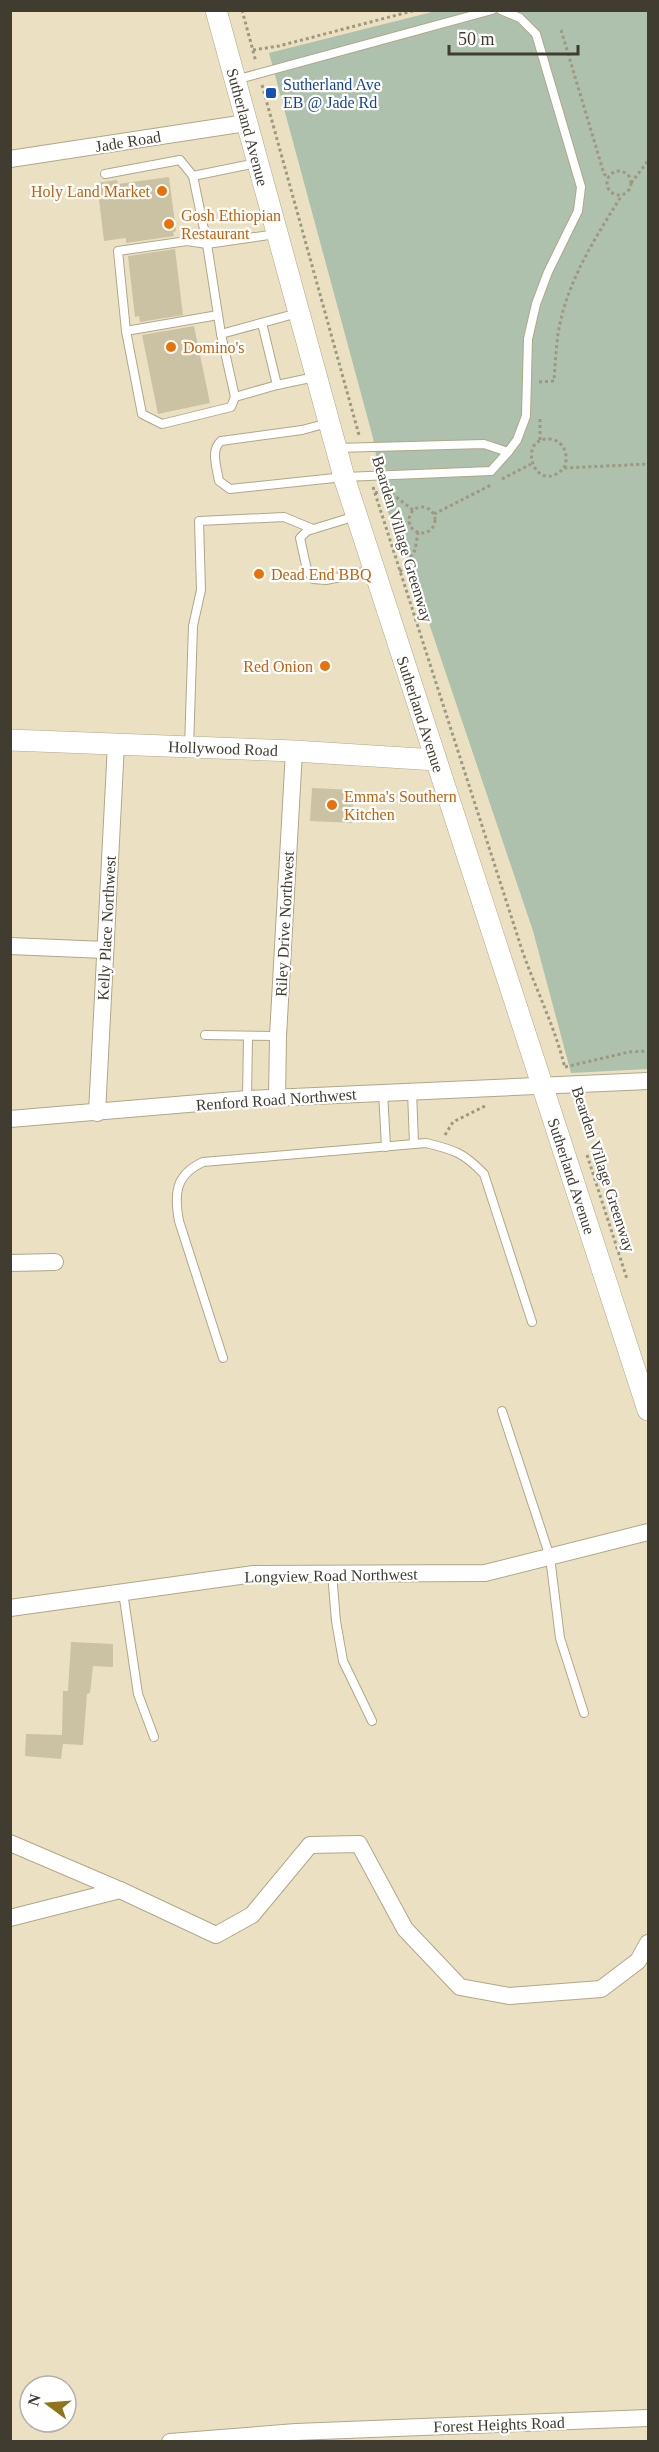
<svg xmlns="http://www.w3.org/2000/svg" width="659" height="2452" font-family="Georgia,serif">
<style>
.green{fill:#adc1ad}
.building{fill:#cbc2a3}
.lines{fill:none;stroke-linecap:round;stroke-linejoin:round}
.service-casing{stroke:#b0a789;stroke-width:10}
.minor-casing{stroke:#b0a789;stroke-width:18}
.tertiary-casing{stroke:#b0a789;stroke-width:22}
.path{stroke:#9f9881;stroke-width:3;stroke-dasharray:3 3;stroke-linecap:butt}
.service{stroke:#fff;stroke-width:8}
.minor{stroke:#fff;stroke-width:16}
.tertiary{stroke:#fff;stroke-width:21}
.transit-dot{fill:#1a4fb4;stroke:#fff;stroke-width:2}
.food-dot{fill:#e8710a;stroke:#fff;stroke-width:2}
.labels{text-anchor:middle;stroke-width:4.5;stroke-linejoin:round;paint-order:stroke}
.transit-label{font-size:16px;fill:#164399;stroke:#fff;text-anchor:start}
.street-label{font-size:16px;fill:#403c30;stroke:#fff}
.food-label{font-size:16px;fill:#c56008;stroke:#fff;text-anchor:start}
</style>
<rect width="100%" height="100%" fill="#ebe1c2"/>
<polygon class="green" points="436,11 648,11 648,1069 571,1073 533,931 411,570 384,502 373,438 269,53"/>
<g class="building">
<polygon points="169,177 176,231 173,232 174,236 126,243 126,238 104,241 97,183 117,180 118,184"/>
<polygon points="175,249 183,315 140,322 139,316 135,317 128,256"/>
<polygon points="194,326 210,403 158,414 142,335"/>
<polygon points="312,788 354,790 352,823 310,821"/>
<polygon points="71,1642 113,1644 113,1667 93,1666 90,1693 87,1694 83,1745 63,1744 61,1759 25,1756 26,1734 62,1735 63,1691 68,1691"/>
</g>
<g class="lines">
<g class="service-casing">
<g id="service">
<polyline points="235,80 492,10"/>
<polyline points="105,174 180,160 193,176"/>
<polyline points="298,313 221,334 235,397 277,385 315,377"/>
<polyline points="262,323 277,385"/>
<polyline points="126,331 218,315"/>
<polyline points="221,334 207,244 276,234"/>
<polyline points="235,397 231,407 162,424 142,414 126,331 118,251 187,241 207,244 193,176 257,163"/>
<path d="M328,423L302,430L221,441C210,450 217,468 219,481L230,489L344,477L491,471L508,452"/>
<polyline points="336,448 484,444 508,452 517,440 526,416 528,339 536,304 548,272 578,211 581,187 536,34 520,18 501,10"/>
<polyline points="356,516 307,531 300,538 307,570 313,579 326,580 374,570"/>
<polyline points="189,747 193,626 201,590 199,521 284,517 313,529"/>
<polyline points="205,1035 278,1036"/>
<polyline points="412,1091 414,1144"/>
<polyline points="383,1092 386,1147"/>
<polyline points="247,1099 248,1036"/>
<path d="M223,1358L179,1221C174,1194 175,1175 203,1162L426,1143C455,1150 464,1153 484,1174L532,1322"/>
<polyline points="502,1411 550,1557 560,1638 584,1713"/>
<polyline points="332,1573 336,1621 343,1661 372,1721"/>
<polyline points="123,1592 138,1694 154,1737"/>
</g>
</g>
<g class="minor-casing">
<g id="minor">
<polyline points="10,159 246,123"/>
<polyline points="10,946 105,950"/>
<polyline points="277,1098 278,1036 294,751"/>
<polyline points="97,1113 116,744"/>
<polyline points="10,1119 247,1099 648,1081"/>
<polyline points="10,1263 55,1262"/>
<polyline points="10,1608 254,1574 485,1573 648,1532"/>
<polyline points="10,1843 120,1890 216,1935 252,1915 310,1845 359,1844 405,1929 460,1987 509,1996 601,1989 638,1961 648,1943"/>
<polyline points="10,1918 120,1890"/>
<polyline points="170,2442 296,2432 648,2418"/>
</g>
</g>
<g class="tertiary-casing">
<g id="tertiary">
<polyline points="216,10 344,477 648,1410"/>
<polyline points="10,740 294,751 436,760"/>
</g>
</g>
<g class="path">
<polyline points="242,10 256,62"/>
<polyline points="561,30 604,174 609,178"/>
<polyline points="253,50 279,46 416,10"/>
<polyline points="262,85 359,435"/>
<circle cx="619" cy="183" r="12"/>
<polyline points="631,183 648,161"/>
<path d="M539,382L554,381C555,366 556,350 558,334C566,283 595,238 622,195"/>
<polyline points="540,419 540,442"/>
<path d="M564,468C569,456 565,441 550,439C515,437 535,498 564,468L648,464"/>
<polyline points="502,479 531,464"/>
<path d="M373,487L522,950C536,990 555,1027 565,1068"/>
<polyline points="375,493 387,490 413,510"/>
<circle cx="422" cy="520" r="13"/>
<polyline points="434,514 491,485"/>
<polyline points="400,572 415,550 418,532"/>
<polyline points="565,1067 629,1052 648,1051"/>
<polyline points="445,1135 453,1122 485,1106"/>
<polyline points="587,1155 627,1279"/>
</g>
<use href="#service" class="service"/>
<use href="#minor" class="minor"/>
<use href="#tertiary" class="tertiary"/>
</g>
<rect class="transit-dot" x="265" y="87" width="12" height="12" rx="3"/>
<g class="food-dot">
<circle cx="162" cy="191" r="6"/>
<circle cx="169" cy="224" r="6"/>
<circle cx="171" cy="347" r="6"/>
<circle cx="259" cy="574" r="6"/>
<circle cx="325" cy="666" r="6"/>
<circle cx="332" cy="805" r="6"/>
</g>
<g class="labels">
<g class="transit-label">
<text x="283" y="90">Sutherland Ave<tspan x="283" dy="18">EB @ Jade Rd</tspan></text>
</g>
<g class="street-label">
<text transform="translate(248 127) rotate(75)" y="6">Sutherland Avenue</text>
<text transform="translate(128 141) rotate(-9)" y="6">Jade Road</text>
<text transform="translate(403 539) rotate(73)" y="6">Bearden Village Greenway</text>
<text transform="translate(421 714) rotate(72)" y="6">Sutherland Avenue</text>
<text transform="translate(223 748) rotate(2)" y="6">Hollywood Road</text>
<text transform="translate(284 924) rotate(-87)" y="6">Riley Drive Northwest</text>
<text transform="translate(106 928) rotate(-87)" y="6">Kelly Place Northwest</text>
<text transform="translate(276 1099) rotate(-4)" y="6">Renford Road Northwest</text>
<text transform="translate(604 1169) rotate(72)" y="6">Bearden Village Greenway</text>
<text transform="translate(572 1176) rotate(72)" y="6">Sutherland Avenue</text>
<text transform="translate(331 1575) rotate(-1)" y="6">Longview Road Northwest</text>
<text transform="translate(499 2424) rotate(-2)" y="6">Forest Heights Road</text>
</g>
<g class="food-label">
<text x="150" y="197" text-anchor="end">Holy Land Market</text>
<text x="181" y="221">Gosh Ethiopian<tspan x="181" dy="18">Restaurant</tspan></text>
<text x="183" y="353">Domino's</text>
<text x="271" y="580">Dead End BBQ</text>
<text x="313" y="672" text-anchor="end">Red Onion</text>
<text x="344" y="802">Emma's Southern<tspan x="344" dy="18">Kitchen</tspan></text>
</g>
</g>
<rect width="659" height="2452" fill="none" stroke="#403c30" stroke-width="24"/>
<g transform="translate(48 2404) rotate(286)"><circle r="28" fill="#ffffff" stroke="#b3b1ac" stroke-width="1.5"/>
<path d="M0-4.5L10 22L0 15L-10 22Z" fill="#8f7419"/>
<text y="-9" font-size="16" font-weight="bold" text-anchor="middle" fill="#403c30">N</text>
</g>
<path d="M449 45v9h129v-9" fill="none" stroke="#403c30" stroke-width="3"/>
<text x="458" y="45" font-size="18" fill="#403c30" stroke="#ffffff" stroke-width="4.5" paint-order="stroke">50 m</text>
</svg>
